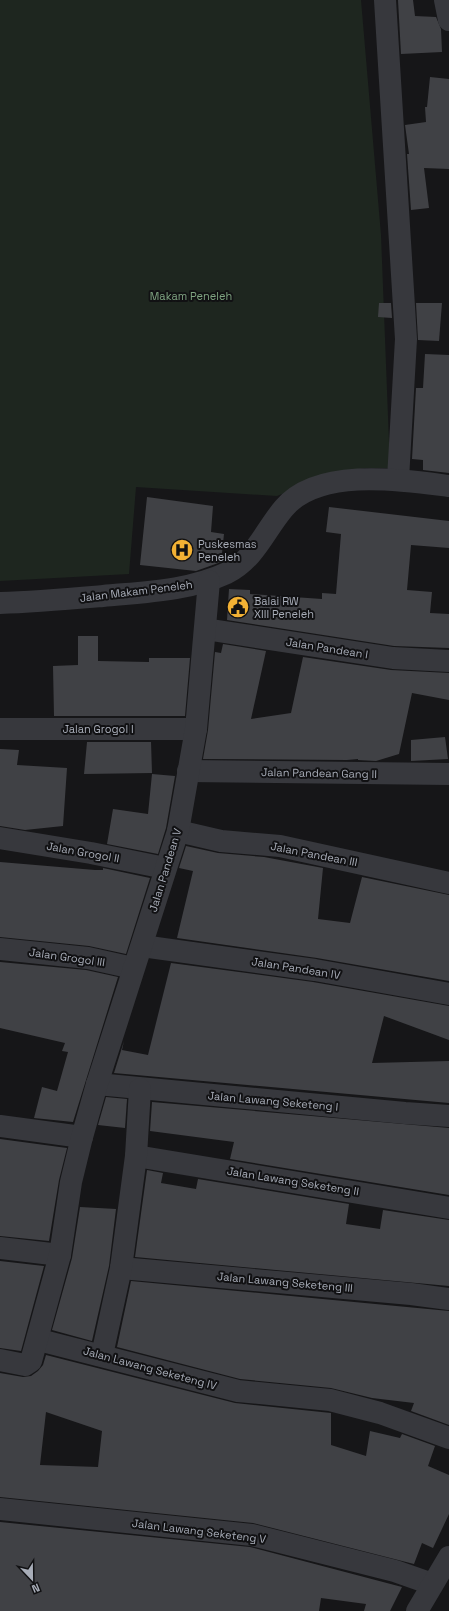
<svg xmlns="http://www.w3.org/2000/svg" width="449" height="1611" font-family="'Space Grotesk',sans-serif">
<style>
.green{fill:#1e261f}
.building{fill:#404145;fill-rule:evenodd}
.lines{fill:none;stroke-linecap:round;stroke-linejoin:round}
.minor{stroke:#37383d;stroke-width:22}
.tertiary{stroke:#37383d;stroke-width:22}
.labels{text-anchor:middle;stroke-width:4;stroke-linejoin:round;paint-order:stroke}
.park-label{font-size:11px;fill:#7fa381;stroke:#111113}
.poi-label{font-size:11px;fill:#a8adb8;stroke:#111113;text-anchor:start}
.street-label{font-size:11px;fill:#a8adb8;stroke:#111113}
</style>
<rect width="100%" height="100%" fill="#161618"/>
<polygon class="green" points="0,0 361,0 381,235 390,468 365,468 329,475 277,496 136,487 129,574 0,581"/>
<g class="building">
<polygon points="398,0 413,0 415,16 436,17 441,29 442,52 401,54"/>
<polygon points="430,77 449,79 449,169 424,168 429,208 411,210 407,154 409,154 405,125 426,122 425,107 427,107"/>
<polygon points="379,303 391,303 392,318 378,317"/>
<polygon points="416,303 442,303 439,341 418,340"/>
<polygon points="425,354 449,355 449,473 423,470 423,460 412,459 416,388 423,388"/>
<polygon points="147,497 213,506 211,532 224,534 221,562 196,571 140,565"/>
<polygon points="329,507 449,521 449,548 411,545 407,590 432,592 430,613 449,614 449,648 394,646 227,620 229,589 250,590 250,594 322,599 322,593 336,594 341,534 326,532"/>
<polygon points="78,636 98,636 98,661 149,662 149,658 190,658 185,716 54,716 53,666 78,665"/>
<polygon points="223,644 266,651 251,719 291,713 303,657 391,670 449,673 449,700 412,693 399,754 376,761 358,760 358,759 347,760 203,759 208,730 215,652 221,653"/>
<polygon points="445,737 448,759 411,761 411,740"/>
<polygon points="87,742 151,742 152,773 84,774"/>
<polygon points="0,749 19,750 17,765 67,768 63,826 25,830 0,826"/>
<polygon points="152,774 175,776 166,828 158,854 107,844 113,809 148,814"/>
<polygon points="186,846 218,853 264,857 323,868 318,919 350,923 362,877 449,895 449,981 317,958 177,938 193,871 179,868"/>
<polygon points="0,862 95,870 103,870 103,868 150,878 126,954 89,946 0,937"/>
<polygon points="0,962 86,970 118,977 73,1122 34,1118 42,1087 57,1091 68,1052 62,1051 65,1043 0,1028"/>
<polygon points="171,963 313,982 449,1006 449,1040 384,1016 372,1063 449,1061 449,1103 114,1073 124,1041 122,1050 148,1055"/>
<polygon points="106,1097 127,1099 125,1128 98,1125"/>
<polygon points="152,1102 449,1128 449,1195 230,1159 234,1142 150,1131"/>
<polygon points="0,1139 67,1148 59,1180 49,1241 0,1236"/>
<polygon points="147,1170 163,1173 161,1183 196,1189 198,1179 349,1204 346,1224 380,1229 383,1210 449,1220 449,1286 135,1257"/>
<polygon points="80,1207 116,1209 109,1266 92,1341 52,1330 72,1258"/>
<polygon points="0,1261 44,1266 21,1351 0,1348"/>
<polygon points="131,1281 449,1311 449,1425 411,1411 414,1403 372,1398 331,1388 240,1379 117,1347"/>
<path d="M46,1355L235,1403L331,1413V1445L366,1456L370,1431L400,1438L402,1434L435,1446L428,1466L449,1475V1514L433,1548L422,1543L414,1564L253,1523L0,1497V1373L23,1377L31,1376L38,1371L43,1365ZM46,1412L102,1431L98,1467L40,1465Z"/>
<polygon points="0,1522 250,1547 402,1587 390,1611 364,1611 366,1604 321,1598 319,1611 0,1611"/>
</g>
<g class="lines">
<g class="minor">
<polyline points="385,0 406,339 398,479"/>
<polyline points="445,0 449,20"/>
<path d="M0,603C34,602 68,599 103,596C145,592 188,591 227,573C255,559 265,530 284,508C319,467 402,480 449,486"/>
<polyline points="205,629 393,658 449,661"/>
<polyline points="0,729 196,729"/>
<polyline points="188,771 449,774"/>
<polyline points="178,831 221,841 280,846 449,883"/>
<polyline points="0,838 91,853 165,868"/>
<polyline points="142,946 315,970 449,994"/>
<polyline points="0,949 88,958 133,968"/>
<polyline points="97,1084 405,1113 449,1116"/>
<polyline points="0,1126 82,1137"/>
<polyline points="136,1156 449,1208"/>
<polyline points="0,1248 60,1255"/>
<polyline points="121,1268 411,1294 449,1299"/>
<polyline points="38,1338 43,1341 238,1391 330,1400 380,1413 449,1438"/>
<polyline points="102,1355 121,1268 136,1156 140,1089"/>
<polyline points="0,1360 25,1365 31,1361 60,1255 71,1182 82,1137 97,1084 178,831 196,729 209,581"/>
<polyline points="0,1509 252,1535 395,1571 432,1584"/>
</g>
<polyline class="tertiary" points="417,1611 449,1557"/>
</g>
<defs>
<g id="hospital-disc" transform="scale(1.15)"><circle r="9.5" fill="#f2b134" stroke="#111113"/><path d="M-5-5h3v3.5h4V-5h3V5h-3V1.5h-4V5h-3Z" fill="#111"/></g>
<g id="civic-disc" transform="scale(1.15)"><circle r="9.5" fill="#f2b134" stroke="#111113"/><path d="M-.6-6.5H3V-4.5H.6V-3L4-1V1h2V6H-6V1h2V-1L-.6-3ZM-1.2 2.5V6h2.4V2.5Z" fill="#111"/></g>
</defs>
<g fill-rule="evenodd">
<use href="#hospital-disc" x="182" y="550"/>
<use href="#civic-disc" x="238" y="607"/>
</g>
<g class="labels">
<g class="park-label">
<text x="191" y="300">Makam Peneleh</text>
</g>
<g class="poi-label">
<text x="198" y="548">Puskesmas<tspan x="198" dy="13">Peneleh</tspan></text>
<text x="254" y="605">Balai RW<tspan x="254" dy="13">XIII Peneleh</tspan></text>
</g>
<g class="street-label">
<text transform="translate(136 591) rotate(-7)" y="4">Jalan Makam Peneleh</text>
<text transform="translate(327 648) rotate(9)" y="4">Jalan Pandean I</text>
<text x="98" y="733">Jalan Grogol I</text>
<text transform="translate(319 773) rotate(1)" y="4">Jalan Pandean Gang II</text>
<text transform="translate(83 852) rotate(10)" y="4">Jalan Grogol II</text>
<text transform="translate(314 854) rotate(11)" y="4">Jalan Pandean III</text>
<text transform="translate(165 870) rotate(-73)" y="4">Jalan Pandean V</text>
<text transform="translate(67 957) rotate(8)" y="4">Jalan Grogol III</text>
<text transform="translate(296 968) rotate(9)" y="4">Jalan Pandean IV</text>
<text transform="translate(273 1101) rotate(5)" y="4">Jalan Lawang Seketeng I</text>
<text transform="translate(293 1181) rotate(9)" y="4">Jalan Lawang Seketeng II</text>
<text transform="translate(285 1282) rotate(5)" y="4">Jalan Lawang Seketeng III</text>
<text transform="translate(150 1368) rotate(15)" y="4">Jalan Lawang Seketeng IV</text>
<text transform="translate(199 1531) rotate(7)" y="4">Jalan Lawang Seketeng V</text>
</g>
</g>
<g transform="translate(32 1579) rotate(158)" stroke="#111113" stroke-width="3" paint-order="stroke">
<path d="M0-3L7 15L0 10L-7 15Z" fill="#a8adb8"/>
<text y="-6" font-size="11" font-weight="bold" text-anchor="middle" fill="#a8adb8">N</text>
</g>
</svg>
